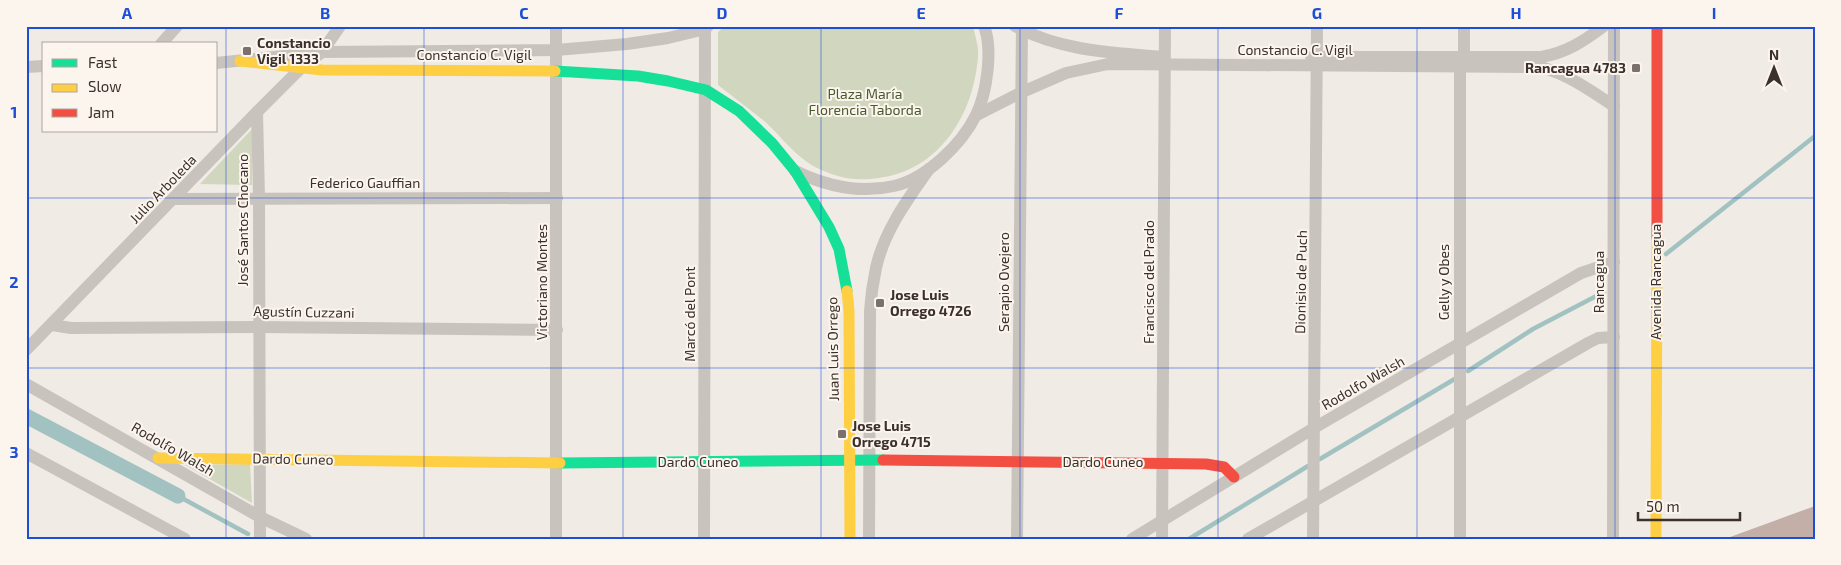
<svg xmlns="http://www.w3.org/2000/svg" width="1841" height="565" font-family="'Exo 2',sans-serif">
<style>
.green{fill:#d1d6bf}
.lines{fill:none;stroke-linecap:round;stroke-linejoin:round}
.stream{stroke:#a1c2c1;stroke-width:4.5}
.canal{stroke:#a1c2c1;stroke-width:15}
.building{fill:#c3afa7;filter:url(#shadow)}
.street{stroke:#c9c3be;stroke-width:12}
.fast{stroke:#16e098;stroke-width:11}
.slow{stroke:#ffcf43;stroke-width:11}
.jam{stroke:#f24e42;stroke-width:11}
.grid{fill:none;stroke:#1d4ed8;stroke-width:1;stroke-opacity:0.55}
.poi-dot{fill:#7a716c;stroke:#fbf5ee;stroke-width:2}
.labels{text-anchor:middle;stroke-width:4;stroke-linejoin:round;paint-order:stroke}
.poi-label{font-size:14px;font-weight:bold;fill:#3b302b;stroke:#fbf5ee;text-anchor:start}
.street-label{font-size:14px;fill:#3b302b;stroke:#fbf5ee}
.park-label{font-size:14px;fill:#4a5a2e;stroke:#fbf5ee}
.neatline{fill:none;stroke:#1d4ed8;stroke-width:2}
.grid-label{font-size:16px;text-anchor:middle;font-weight:bold;fill:#1d4ed8}
</style>
<defs>
<filter id="shadow"><feDropShadow dx="4.5" dy="4.5" stdDeviation="2.5" flood-color="#0004"/></filter>
</defs>
<rect width="100%" height="100%" fill="#f0ebe5"/>
<g class="green">
<path d="M725,26H973C975,36 979,47 978,56C974,114 940,170 879,178C866,180 850,180 838,176C828,173 815,168 807,162C790,150 778,133 763,120C748,108 733,97 718,85V32Z"/>
<polygon points="252,129 252,185 200,184"/>
<polygon points="250,464 252,503 185,465"/>
</g>
<g class="lines">
<g class="stream">
<polyline points="1666,254 1815,136"/>
<polyline points="1468,371 1533,329 1604,292"/>
<polyline points="1320,459 1458,377"/>
<polyline points="178,496 248,534"/>
<polyline points="1189,539 1308,466"/>
</g>
<polyline class="canal" points="26,416 178,496"/>
</g>
<polygon class="building" points="1815,506 1815,539 1730,539 1730,537"/>
<g class="lines">
<g class="street">
<path d="M1015,26C1060,51 1113,53 1163,57"/>
<polyline points="161,44 177,26"/>
<path d="M1311,57H1541C1566,53 1584,41 1604,26"/>
<polyline points="216,63 322,52 556,50 627,44 668,38 705,29 708,26"/>
<polyline points="26,67 44,66"/>
<polyline points="257,112 259,198 260,539"/>
<path d="M977,115L1020,93L1066,73L1108,64L1541,67C1569,75 1590,90 1614,106"/>
<path d="M795,171C826,186 859,194 894,186C926,179 962,144 976,115C987,93 993,49 984,26"/>
<polyline points="174,199 557,198"/>
<polyline points="52,325 71,328 259,327 557,330"/>
<polyline points="26,350 257,112 300,69 322,52 340,26"/>
<polyline points="26,384 260,517 306,539"/>
<polyline points="26,453 185,539"/>
<polyline points="556,539 556,26"/>
<polyline points="704,539 705,26"/>
<path d="M869,539L870,311C871,296 873,282 876,268C884,231 908,199 929,169"/>
<polyline points="1017,539 1022,26"/>
<polyline points="1132,539 1314,428 1581,273 1614,262"/>
<polyline points="1162,539 1165,26"/>
<polyline points="1248,539 1588,343 1598,338 1614,337"/>
<polyline points="1313,539 1317,26"/>
<polyline points="1460,539 1460,67 1464,57 1464,26"/>
<polyline points="1613,539 1614,26"/>
</g>
<g class="fast">
<polyline points="555,71 638,76 668,81 706,90 739,111 772,143 795,171 829,227 839,249 847,291"/>
<polyline points="560,463 883,460"/>
</g>
<g class="slow">
<polyline points="240,61 322,70 555,71"/>
<polyline points="847,291 849,311 850,539"/>
<polyline points="158,458 560,463"/>
<polyline points="1656,539 1657,237"/>
</g>
<g class="jam">
<polyline points="1657,237 1657,26"/>
<polyline points="883,460 1206,464 1224,467 1234,477"/>
</g>
</g>
<path class="grid" d="M226,26V539M424,26V539M623,26V539M821,26V539M1020,26V539M1218,26V539M1417,26V539M1615,26V539M26,198H1815M26,368H1815"/>
<g class="poi-dot">
<rect x="242" y="46" width="10" height="10" rx="2.5"/>
<rect x="1631" y="63" width="10" height="10" rx="2.5"/>
<rect x="875" y="298" width="10" height="10" rx="2.5"/>
<rect x="837" y="429" width="10" height="10" rx="2.5"/>
</g>
<g class="labels">
<g class="poi-label">
<text x="257" y="48">Constancio<tspan x="257" dy="16">Vigil 1333</tspan></text>
<text x="1626" y="73" text-anchor="end">Rancagua 4783</text>
<text x="890" y="300">Jose Luis<tspan x="890" dy="16">Orrego 4726</tspan></text>
<text x="852" y="431">Jose Luis<tspan x="852" dy="16">Orrego 4715</tspan></text>
</g>
<g class="street-label">
<text x="1295" y="55">Constancio C. Vigil</text>
<text x="474" y="60">Constancio C. Vigil</text>
<text x="365" y="188">Federico Gauffian</text>
<text transform="translate(163 189) rotate(-46)" y="5">Julio Arboleda</text>
<text transform="translate(243 220) rotate(-90)" y="5">José Santos Chocano</text>
<text transform="translate(542 282) rotate(-90)" y="5">Victoriano Montes</text>
<text transform="translate(1004 282) rotate(-90)" y="5">Serapio Ovejero</text>
<text transform="translate(1149 282) rotate(-90)" y="5">Francisco del Prado</text>
<text transform="translate(1301 282) rotate(-89)" y="5">Dionisio de Puch</text>
<text transform="translate(1444 282) rotate(-90)" y="5">Gelly y Obes</text>
<text transform="translate(1599 282) rotate(-90)" y="5">Rancagua</text>
<text transform="translate(1656 282) rotate(-90)" y="5">Avenida Rancagua</text>
<text transform="translate(304 312) rotate(1)" y="5">Agustín Cuzzani</text>
<text transform="translate(690 314) rotate(-90)" y="5">Marcó del Pont</text>
<text transform="translate(833 349) rotate(-91)" y="5">Juan Luis Orrego</text>
<text transform="translate(1363 383) rotate(-30)" y="5">Rodolfo Walsh</text>
<text transform="translate(173 449) rotate(30)" y="5">Rodolfo Walsh</text>
<text transform="translate(293 459) rotate(1)" y="5">Dardo Cuneo</text>
<text x="698" y="467">Dardo Cuneo</text>
<text x="1103" y="467">Dardo Cuneo</text>
</g>
<g class="park-label">
<text x="865" y="99">Plaza María<tspan x="865" dy="16">Florencia Taborda</tspan></text>
</g>
</g>
<rect width="1841" height="565" fill="none" stroke="#fbf5ee" stroke-width="55"/>
<rect x="42" y="42" width="175" height="90" fill="#fbf5ee" stroke="#aea6a0"/>
<rect x="52" y="59" width="25" height="8" fill="#16e098" stroke="#aea6a0"/>
<text x="88" y="68" font-size="15" fill="#3b302b">Fast</text>
<rect x="52" y="84" width="25" height="8" fill="#ffcf43" stroke="#aea6a0"/>
<text x="88" y="92" font-size="15" fill="#3b302b">Slow</text>
<rect x="52" y="109" width="25" height="8" fill="#f24e42" stroke="#aea6a0"/>
<text x="88" y="118" font-size="15" fill="#3b302b">Jam</text>
<g transform="translate(1774 68)" stroke="#fbf5ee" stroke-width="4" paint-order="stroke">
<path d="M0-4L9 19L0 12L-9 19Z" fill="#3b302b"/>
<text y="-8" font-size="14" font-weight="bold" text-anchor="middle" fill="#3b302b">N</text>
</g>
<path d="M1638 512v8h102v-8" fill="none" stroke="#3b302b" stroke-width="2.5"/>
<text x="1646" y="512" font-size="15" fill="#3b302b" stroke="#fbf5ee" stroke-width="4" paint-order="stroke">50 m</text>
<rect x="28" y="28" width="1786" height="510" class="neatline"/>
<g class="grid-label">
<text x="127" y="19">A</text>
<text x="325" y="19">B</text>
<text x="524" y="19">C</text>
<text x="722" y="19">D</text>
<text x="921" y="19">E</text>
<text x="1119" y="19">F</text>
<text x="1317" y="19">G</text>
<text x="1516" y="19">H</text>
<text x="1714" y="19">I</text>
<text x="14" y="118">1</text>
<text x="14" y="288">2</text>
<text x="14" y="458">3</text>
</g>
</svg>
